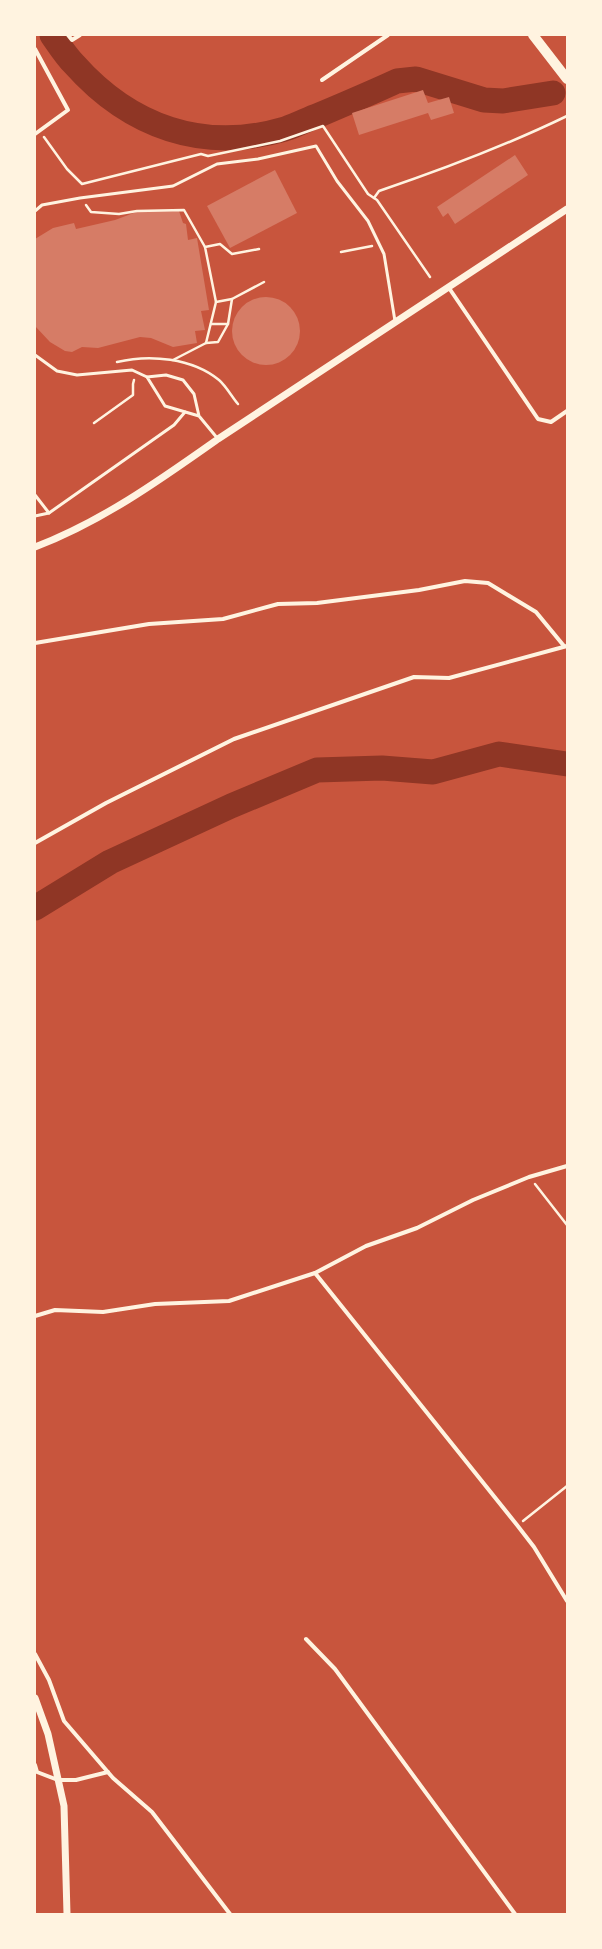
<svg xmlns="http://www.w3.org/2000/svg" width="602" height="1949" font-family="Mulish,sans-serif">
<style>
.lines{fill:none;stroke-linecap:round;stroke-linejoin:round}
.river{stroke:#8f3625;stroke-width:25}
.building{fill:#d67c66}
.path{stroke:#fff3e0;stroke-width:2.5}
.service{stroke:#fff3e0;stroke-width:3}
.minor{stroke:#fff3e0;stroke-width:4}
.tertiary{stroke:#fff3e0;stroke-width:7}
.primary{stroke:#fff3e0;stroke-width:10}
</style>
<rect width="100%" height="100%" fill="#c8553d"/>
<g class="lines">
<g class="river">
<path d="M52,35C59,45 66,56 74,64C130,127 203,153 285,129C297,125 308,119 319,115C345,104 371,93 397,81L416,79L484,100L503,101L553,93"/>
<polyline points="35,908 110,862 231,806 317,770 382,768 433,772 499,754 567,764"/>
</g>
</g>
<g class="building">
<polygon points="423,90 428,103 449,97 454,113 431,120 428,113 359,135 352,113"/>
<polygon points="515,155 528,175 455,224 448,213 443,217 437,207"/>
<polygon points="275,170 297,213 230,248 207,206"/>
<polygon points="139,211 179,211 183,223 186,224 188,240 197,238 209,310 201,311 205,330 195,331 197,343 173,347 151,338 140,337 98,348 82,347 72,352 65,351 50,342 35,326 35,239 53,228 74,223 76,229 115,220"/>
<circle cx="266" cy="331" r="34"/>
</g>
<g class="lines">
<g class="path">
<polyline points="44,137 67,169 82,184 201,154 208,156 280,141 323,126 368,194 377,200 430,277"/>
<path d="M374,198L379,191C444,169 505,146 567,116"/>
<polyline points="86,205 91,212 119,214 137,211 184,210 205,247"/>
<polyline points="341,252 372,246"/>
<polyline points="216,302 205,247 220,244 232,254 259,249"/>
<polyline points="211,324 228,324"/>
<polyline points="206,343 216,302 232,299"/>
<polyline points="173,360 206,343 218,342 228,324 232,299 264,282"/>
<path d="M117,362C150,354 192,358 219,380C226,386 232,397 238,404"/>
<polyline points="94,423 133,395 133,384 134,380"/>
<polyline points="535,1184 567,1225"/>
<polyline points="523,1521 567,1486"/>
</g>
<g class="service">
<polyline points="35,211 42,205 80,198 173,186 217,164 258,159 316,146 337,181 368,221 384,254 395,321"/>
<polyline points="35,355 57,371 77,375 132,370 147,377"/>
<polyline points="199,416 165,406 147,377 166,375 183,380 194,394 199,416 218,439"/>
<polyline points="35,495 49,513"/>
<polyline points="35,516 49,513 174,425 185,412"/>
</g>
<g class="minor">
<polyline points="68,35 72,40 80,35"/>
<polyline points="35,49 68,110 35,134"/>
<polyline points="322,80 388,35"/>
<polyline points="449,288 538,419 551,422 567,411"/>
<polyline points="35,643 149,624 223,619 278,604 317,603 419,590 465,581 488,583 536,612 564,646"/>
<polyline points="35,843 106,803 234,739 414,677 449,678 567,646"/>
<polyline points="315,1273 517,1525 534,1547 567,1601"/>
<polyline points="35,1316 55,1310 103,1312 155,1304 229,1301 315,1273 366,1246 417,1228 473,1200 529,1177 567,1166"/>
<polyline points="306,1639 335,1669 515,1914"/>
<polyline points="35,1654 49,1680 64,1721 113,1778 152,1812 230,1914"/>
<polyline points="35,1765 37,1772 58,1780 76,1780 108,1772"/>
</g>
<g class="tertiary">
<path d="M35,547C101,522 160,480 218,439L567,209"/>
<polyline points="35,1698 48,1734 64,1806 67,1914"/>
</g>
<polyline class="primary" points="533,35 567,79"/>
</g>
<rect width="602" height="1949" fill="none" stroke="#fff3e0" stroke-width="72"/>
</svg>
